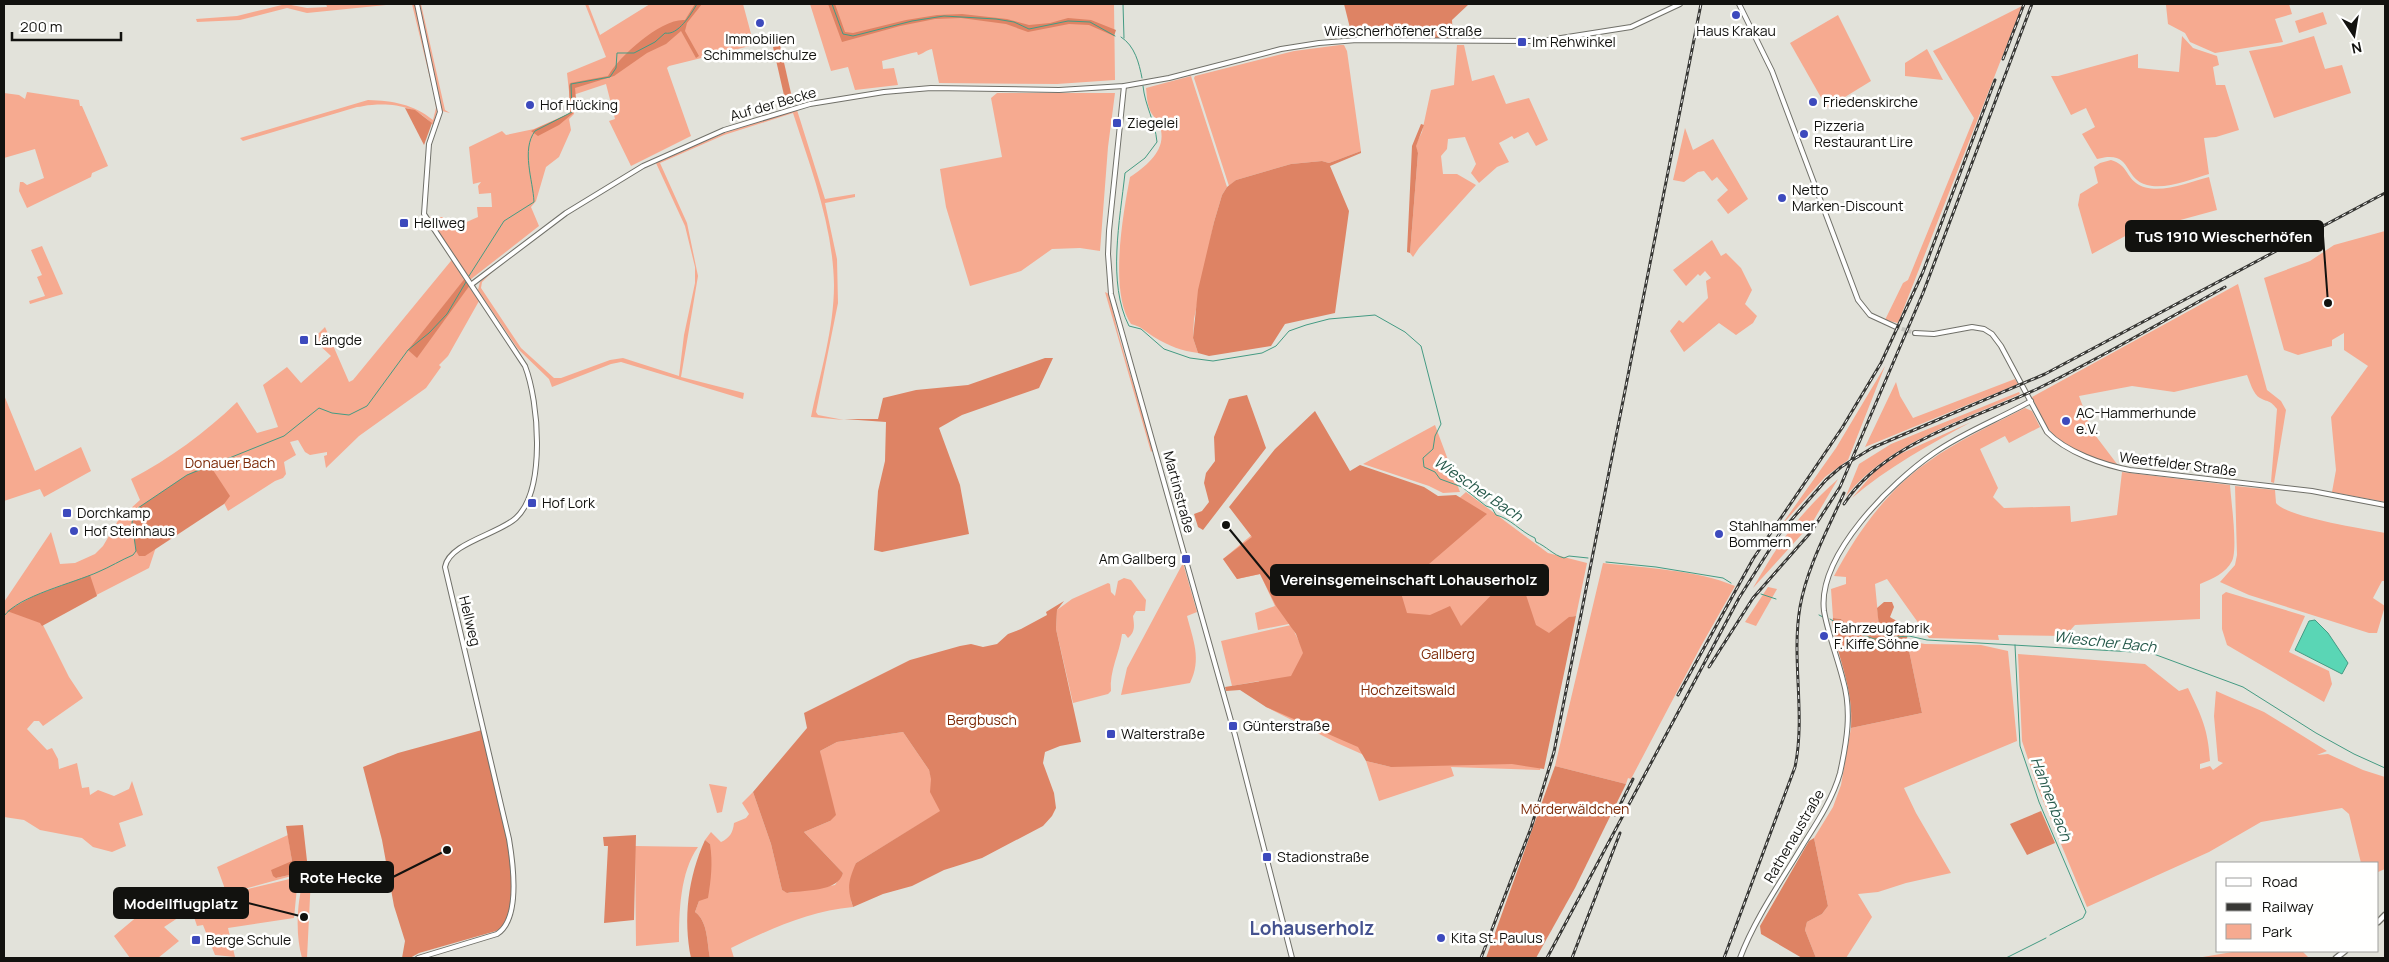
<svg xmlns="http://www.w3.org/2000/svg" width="2389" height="962" font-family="Manrope,sans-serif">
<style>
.green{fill:#f6aa90}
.forest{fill:#de8364}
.water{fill:#5ad6b5;stroke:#449b83}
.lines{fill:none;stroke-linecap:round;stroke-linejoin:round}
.stream{stroke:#449b83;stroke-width:1}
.minor-tunnel{stroke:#c3c3bc;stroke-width:4;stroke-dasharray:4 2;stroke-linecap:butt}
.minor-casing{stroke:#707069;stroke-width:6}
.major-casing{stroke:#707069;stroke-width:7}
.minor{stroke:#fff;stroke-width:4}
.major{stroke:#fff;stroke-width:4.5}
.rail-casing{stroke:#383835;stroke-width:3}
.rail{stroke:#fffffe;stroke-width:1;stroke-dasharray:4;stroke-linecap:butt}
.poi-dot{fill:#3d4abd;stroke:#fffffe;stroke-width:2}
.labels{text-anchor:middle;stroke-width:5;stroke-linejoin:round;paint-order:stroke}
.street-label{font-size:14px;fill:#12120f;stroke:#fffffe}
.poi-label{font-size:14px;fill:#12120f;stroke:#fffffe;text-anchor:start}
.park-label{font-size:14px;fill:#7d2b09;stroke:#fffffe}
.water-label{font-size:15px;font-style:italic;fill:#26594b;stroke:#fffffe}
.district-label{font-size:19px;font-weight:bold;fill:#45528f;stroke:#fffffe}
.leader{fill:none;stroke:#12120f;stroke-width:2}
.callout-dot{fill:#12120f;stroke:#fffffe;stroke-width:2}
.callout{fill:#12120f;stroke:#12120f;stroke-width:2}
.callout-label{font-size:15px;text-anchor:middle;font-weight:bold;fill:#fff}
</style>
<rect width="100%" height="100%" fill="#e2e2da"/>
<g class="green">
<polygon points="286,4 307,8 327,7 326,4 396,4 307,13 287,8 240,20 197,22 196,19 237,16"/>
<path d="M412,4H415L438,108L433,125C418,107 394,103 372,105C366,105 361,107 357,107L243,141L240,138L368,100C394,101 413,104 433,120L436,108L435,99Z"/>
<polygon points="419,4 421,4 445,110 450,113 442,111"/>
<path d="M585,4H588L600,35L650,4H743L754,45L669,66L667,68L691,136L631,166L609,121L615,119L606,84L573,95L574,114L569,119L571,130L559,157L546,167L536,201L531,207L539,226L466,283L479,301L448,356L439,365L441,367L426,388L359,436L326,468L324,456L327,455V452L310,455L305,452L298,440L290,442L296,455L284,462L286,474L283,478L275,481L228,511L224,503L160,535L149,568L42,623L69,677L83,698L43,726L39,721H34L27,729L47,750L52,748L58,759L59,769L77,763L82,788L89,787L90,795L98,790L114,796L129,789L132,781L143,815L119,823L126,846L112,852L93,847L82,838L40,830L24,820L4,817V602L51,532L60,564L75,563L95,554L103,546L119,519L140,500L131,479C169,459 205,433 237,402L257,433L278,427L263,385L287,367L301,383L331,356L313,339L325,327L349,382L353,380L455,256L427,217H443L446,225L462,224L478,217L477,207H492L491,193L479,194L478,186L481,182L473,184L469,147L502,131L506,135L534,129L568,114L571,110L567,73L606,57Z"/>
<path d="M810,4H1114L1115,80L1057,84L939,83L932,49C926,50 923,54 918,55L917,52L912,53L882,61L883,69L894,68L898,85L855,90L848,67L831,71Z"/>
<polygon points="2176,4 2289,4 2292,14 2275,19 2283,42 2215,53 2190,42 2185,33 2168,24 2166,5"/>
<polygon points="2022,6 1898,323 1885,320 1903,283 1908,280 1974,118 1933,51"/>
<polygon points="2323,12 2327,24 2299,33 2295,21"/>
<polygon points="1838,15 1871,81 1827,108 1790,43"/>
<path d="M2182,36L2193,48L2217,56L2219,65L2213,67L2216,85H2225L2239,130L2216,137L2204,138L2209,174C2191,179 2166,190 2147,185C2122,178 2133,149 2097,159L2082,134L2095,127L2086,108L2071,115L2051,76H2058L2138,54V68L2179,72Z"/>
<polygon points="2314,36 2325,69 2342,65 2351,93 2274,118 2249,51 2280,46"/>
<polygon points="1340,45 1344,45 1347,51 1361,151 1329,163 1322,161 1291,164 1236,180 1229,186 1194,78 1195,76 1294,51"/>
<polygon points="1457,45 1464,45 1472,81 1494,75 1506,104 1529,98 1548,140 1536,146 1528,132 1514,139 1512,136 1499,143 1509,162 1497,167 1479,183 1471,173 1476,164 1465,137 1448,139 1447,149 1441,156 1443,174 1457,174 1476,185 1419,248 1413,257 1410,253 1418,153 1415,146 1422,132 1431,90 1454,85"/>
<polygon points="1927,49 1943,80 1905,76 1905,63"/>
<path d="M1191,76L1227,187L1222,195L1214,222L1194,319L1193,338L1198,353C1182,351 1169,346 1154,337C1144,331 1143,327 1131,324C1109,292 1123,214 1130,177C1148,165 1169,148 1159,124C1157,120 1154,117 1152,114C1147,106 1147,97 1146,88Z"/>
<polygon points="27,92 79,100 80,106 82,106 108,166 92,173 91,177 27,208 19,191 20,182 23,182 27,185 44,178 35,149 4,158 4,93 19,95 25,99"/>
<polygon points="997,93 1115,93 1108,147 1100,251 1080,248 1052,249 1021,271 970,286 946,207 940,169 1002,157 991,98"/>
<path d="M797,110L825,199L855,194V197L825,203L837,259L838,303L816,412L818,415L844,420L811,417C820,374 834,329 834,285C833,225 811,169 793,113L724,135L660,163L687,223L698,276L681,377L744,393L743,399L621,362L611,364L552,387L549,379L518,349L478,290L480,282L494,270L482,282L481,288L521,348L554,378H561L610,360L623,358L679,376L684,335L695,283V267L685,226L656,163L724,133Z"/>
<polygon points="1685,128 1693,150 1713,139 1748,199 1728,214 1717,200 1728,190 1717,177 1712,181 1704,171 1698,172 1684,182 1673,180"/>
<path d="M2111,160C2127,165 2125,174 2136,183C2155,197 2189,182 2209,177L2217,210L2129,234L2092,254L2078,205L2080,194L2098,183L2094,167L2100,163Z"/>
<polygon points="2385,231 2385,502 2332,492 2336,470 2331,417 2368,366 2344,350 2344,333 2332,340 2332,346 2298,355 2284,350 2264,278 2310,261 2334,245"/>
<polygon points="1712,240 1721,256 1726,253 1741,268 1752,290 1745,304 1757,316 1753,323 1736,335 1719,323 1684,352 1670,331 1679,320 1683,323 1708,298 1706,281 1711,278 1705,271 1700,276 1698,274 1686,286 1673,270"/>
<polygon points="42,246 63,294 30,304 29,301 45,296 37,277 42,275 31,250"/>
<path d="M2238,284L2267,390L2281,401L2286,410L2274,483L2271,482L2277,409C2269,399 2269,403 2260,398C2253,394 2250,382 2247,375L2174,392L2132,386L2079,396L2092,431L2117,464C2099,462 2058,444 2048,428C2042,419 2037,407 2032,397Z"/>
<polygon points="1105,292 1109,294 1118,333 1153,450 1151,452"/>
<polygon points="1885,366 1848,460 1825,477 1780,527 1836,448"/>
<polygon points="2015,379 2018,384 1865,447 1896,382 1900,396 1913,418"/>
<path d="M2019,392L2020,394C1959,422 1889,443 1846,496L1859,464L1891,444Z"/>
<polygon points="4,395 35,471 81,447 91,471 44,497 40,489 4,501"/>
<path d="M2025,408L2032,411L2040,427L2009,443L2005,436L1980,449L1998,488L1993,497L2004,508L2070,506L2071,522L2117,515L2122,472L2230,485C2231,501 2238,548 2232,561C2226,573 2212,579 2200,584V619L2075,625L2065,636L1998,635L1999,640L1929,638L1887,579L1875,584L1880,636C1867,635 1850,629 1841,619L1833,618L1831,589L1846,584V577L1834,576C1857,533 1887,490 1928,462C1958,440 1992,425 2025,408Z"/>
<path d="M1971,422C1929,445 1888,467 1852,498L1876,470L1900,454Z"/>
<polygon points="1435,425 1460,492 1443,493 1429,486 1363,464"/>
<path d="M1838,479L1812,523L1753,588C1778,543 1800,513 1838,479Z"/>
<path d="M2235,486L2275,490L2276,503C2286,517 2365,529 2385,533V581H2382L2373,598L2385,606L2377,633H2369L2249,595L2220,582L2235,565L2237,555Z"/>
<polygon points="1308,488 1414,539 1466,492 1548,553 1587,563 1576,616 1570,617 1540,770 1451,767 1454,776 1379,801 1366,761 1391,767 1337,743 1266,707 1259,681 1232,686 1221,641 1291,625 1312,668 1294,623 1258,630 1255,613 1275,606 1260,574 1237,579 1223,559"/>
<path d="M1183,563L1197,612L1187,616C1193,640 1202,659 1190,683L1121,695L1127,668Z"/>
<path d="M1603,563C1645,568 1697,570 1735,586L1701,646L1631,779L1628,778L1626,784L1555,766Z"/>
<path d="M1124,578L1131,580L1146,600L1145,611H1136L1133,616C1134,625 1136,631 1128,638L1125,634H1122C1120,652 1109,671 1111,691L1108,694L1073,703L1056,629L1057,610L1072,599L1108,583L1110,584L1111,592L1115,596L1118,581Z"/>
<polygon points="1768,587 1777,589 1756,626 1745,622"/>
<polygon points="2226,592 2305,616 2289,652 2329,671 2332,684 2324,702 2227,645 2222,629 2222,595"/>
<polygon points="1907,641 1925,644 1981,645 2008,651 2017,741 1904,788 1916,813 1951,873 1906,883 1878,892 1858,894 1872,917 1846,958 1816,958 1805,930 1807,922 1822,914 1828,906 1814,838 1833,807 1841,785 1851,728 1922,713"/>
<path d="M2018,654L2145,664L2179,691L2188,688C2202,717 2208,729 2210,761L2200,764V769L2210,766L2213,770L2223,763L2218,761L2214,716L2216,691L2264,712L2327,751L2317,755L2328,754L2363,770L2385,777V869L2378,872V863H2361L2349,814L2342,808L2261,822L2209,852L2087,907L2037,786L2022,741Z"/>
<path d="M903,732L929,770L941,811L856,863L851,901L853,907C809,911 770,929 731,948L734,958H710C707,943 708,921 695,912L699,901L710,844L705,840L711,832L721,842C730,838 733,832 734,823L746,818L749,814L742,803L753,792L771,844L782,890L788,893L835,885L843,873L804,832L830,821L820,751L837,742Z"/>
<polygon points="709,784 727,787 722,812 717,813"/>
<path d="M288,835L292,861L276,878L298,873L311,877L307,958H302C295,933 297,902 304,877L295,875L215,897L298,877L294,918L228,928L235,957L215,955L203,925L197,926L188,899L225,889L217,867Z"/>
<path d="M635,846L698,847C680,872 679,912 679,942L636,946Z"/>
<polygon points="170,889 181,897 187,912 164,927 179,941 158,958 130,958 114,936"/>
<polygon points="2238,951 2302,951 2309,958 2197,958"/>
</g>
<g class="forest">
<path d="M695,4H702L687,23L685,31L699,56L696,58L681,31L666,44L647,53L614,76L575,88L577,110L559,125L538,136L531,131L570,113L569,86L570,83L608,76C619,56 662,18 685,20Z"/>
<polygon points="828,4 835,4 845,32 853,33 906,20 937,15 962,14 1007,19 1029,25 1050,23 1068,18 1091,20 1116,30 1114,36 1089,25 1069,24 1028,32 1006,24 961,18 935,19 900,26 842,42"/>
<polygon points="1344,4 1469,4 1452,20 1453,40 1352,36"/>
<polygon points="780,45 793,102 786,104 773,47"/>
<polygon points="405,108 415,110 432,123 424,145"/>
<polygon points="1421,124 1424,125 1416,146 1418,153 1410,253 1407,252 1412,146"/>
<polygon points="1361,151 1361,153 1330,166 1349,211 1335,313 1285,324 1271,346 1209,356 1198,353 1193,338 1198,290 1214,222 1222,195 1227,187 1236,180 1291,164 1322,161 1329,163"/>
<polygon points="466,277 470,285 417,358 408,350"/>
<polygon points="1045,358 1053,358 1039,388 962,415 939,428 960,485 969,534 882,552 874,550 878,491 885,461 886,422 844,419 878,419 883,398 916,390 968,385"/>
<polygon points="1247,395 1266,448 1203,530 1198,527 1194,514 1202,511 1209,502 1204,483 1206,473 1215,461 1214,437 1229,399"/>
<polygon points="1315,411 1350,471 1360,465 1424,487 1438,496 1456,495 1487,514 1429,564 1432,570 1401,593 1407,613 1430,615 1450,606 1461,626 1510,576 1523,586 1536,625 1549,633 1569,617 1576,616 1544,769 1512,764 1391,767 1366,761 1358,747 1266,707 1240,690 1226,691 1225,687 1291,676 1303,653 1296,634 1276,606 1260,574 1237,579 1223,559 1252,537 1229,507 1275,449"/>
<polygon points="209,464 230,496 224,504 145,556 139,556 136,551 132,522 138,508 187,475"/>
<polygon points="90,575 97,596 42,626 40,623 7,611 34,596"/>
<path d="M1064,601L1057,610L1056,629L1081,742L1060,746L1045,752L1043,763L1054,793L1056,808L1052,816L1043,826L982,858L944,870L912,886L883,894L853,907C847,889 848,881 856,863L940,811L930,792L931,779L929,770L903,732L837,742L820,751L836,815L830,821L804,832L843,873C838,892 805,890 787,893L782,890L771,844L753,792L807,728L804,713L910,660L960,646L971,644L983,647L997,644L1008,634L1021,629L1047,615L1046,612Z"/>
<path d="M1884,602H1892L1894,607L1890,617C1902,625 1909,622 1907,641L1922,713L1851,728C1854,688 1838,660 1832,623L1833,618L1841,619C1850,629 1867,635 1880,636L1877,608Z"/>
<path d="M482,730C490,766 534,910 496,931L419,953L410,958H402L405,941L394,906L382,840L363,767L398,753Z"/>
<polygon points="1555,766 1626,784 1575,888 1536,958 1486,958"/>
<polygon points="2041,811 2055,843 2027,855 2010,824"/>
<polygon points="303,825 307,861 305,875 298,873 276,878 273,876 271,870 292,861 286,826"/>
<polygon points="636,835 634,920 604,923 608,846 604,846 603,837"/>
<polygon points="1814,838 1828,906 1822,914 1807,922 1805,930 1816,958 1802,958 1761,934 1760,926 1809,841"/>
<path d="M705,840L710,844C713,863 711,880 708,898L699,901L695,912C708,921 707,943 710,958H691C683,919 688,877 705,840Z"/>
</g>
<polygon class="water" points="2315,620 2328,633 2348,663 2342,674 2295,650 2309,621"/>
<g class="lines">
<g class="stream">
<polyline points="832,4 843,34 853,36 912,21 944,16 996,19 1014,22 1029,29 1068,21 1090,22 1115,36"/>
<polyline points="1123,4 1124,38"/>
<path d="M1121,37C1135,46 1139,63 1142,78"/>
<path d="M1143,86C1145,106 1155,121 1157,142L1145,158L1125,173C1120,220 1107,283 1129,326L1141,329L1164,349L1190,358L1213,361L1262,353L1276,346L1289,331L1306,325L1329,319L1375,315L1405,332L1421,346L1441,424L1435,436L1433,449L1423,458L1424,467L1435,472L1440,479L1462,487L1486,506L1492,508L1496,515C1510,518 1521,532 1535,538L1536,542C1546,546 1553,555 1564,558L1569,556L1588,558"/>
<path d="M469,276L504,221L534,202C533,180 521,150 535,131L572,112L571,84L610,77L616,68L617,53H634L655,42L665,33C678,36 691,14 697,4"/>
<polyline points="1606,562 1656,567 1723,578 1731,583"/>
<polyline points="1761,594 1776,599"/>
<polyline points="1819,615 1823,617"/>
<path d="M4,616C18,596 74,583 98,572C110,567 121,560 133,555L136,551L132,522L138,508L187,475L284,436L319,408L332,413L349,415L367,406L408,350L429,333L447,314L466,282"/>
<polyline points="1830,619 1849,630 1874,639 1909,636 1927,640 2151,653 2243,687 2316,733 2354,754 2385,768"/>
<polyline points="2015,645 2020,746 2039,802 2086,912 2083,918 2050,935"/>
<polyline points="2006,958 2046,938"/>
</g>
<polyline class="minor-tunnel" points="1896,327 1915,333"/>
<g class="minor-casing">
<g id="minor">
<path d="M417,4L440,112L429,144L424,214L525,366C539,402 546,490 516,518C499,534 449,543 445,567L509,839C513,863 521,919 497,934L418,958"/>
<polyline points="1739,4 1772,71 1858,300 1870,315 1896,327"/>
<polyline points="1124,86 1109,231 1108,254 1111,294 1235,735 1292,958"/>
<polyline points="472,284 566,213 643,166 724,130 810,104 884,92 931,88 1059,90 1124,86 1169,78 1281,49 1319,43 1357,40 1542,41 1631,27 1680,4"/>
<path d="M1915,333L1934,334L1972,327L1984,329L1992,334L2001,346L2047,432C2066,452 2103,465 2130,470L2312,491L2385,505"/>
<path d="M1740,958C1755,918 1782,880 1804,843C1818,821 1833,798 1840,773C1847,741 1852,711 1843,680C1837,656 1828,634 1824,611C1817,555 1892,482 1934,453C1964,432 1999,419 2031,401"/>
</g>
</g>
<g class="major-casing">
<g id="major">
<polyline points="2378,922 2385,915"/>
<polyline points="2336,958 2345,951"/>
</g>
</g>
<use href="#minor" class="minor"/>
<use href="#major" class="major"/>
<g class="rail-casing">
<g id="rail">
<polyline points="2003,59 2024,4"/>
<path d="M1844,504C1883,443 1974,419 2037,389C2101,358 2163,321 2225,287"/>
<polyline points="1709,667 1753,598 1811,532 1840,487 1923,293 2032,4"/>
<polyline points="1678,695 1753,559 1842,428 1881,363 1923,272 1995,80"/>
<polyline points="1615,815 1633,779"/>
<polyline points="1481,958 1531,828 1554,752 1701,4"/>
<polyline points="1547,958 1739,598 1780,533 1826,480 1841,467 1872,448 2045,374 2385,193"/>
<polyline points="1572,958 1620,833"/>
<path d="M1724,958L1795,767C1806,714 1791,660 1800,607C1807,567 1828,529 1844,493"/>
</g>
</g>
<use href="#rail" class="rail"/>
</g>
<g class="poi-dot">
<circle cx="1736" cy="15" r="5"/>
<circle cx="760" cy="23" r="5"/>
<rect x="1517" y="37" width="10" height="10" rx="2.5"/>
<circle cx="1813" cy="102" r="5"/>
<circle cx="530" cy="105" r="5"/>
<rect x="1112" y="118" width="10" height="10" rx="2.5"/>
<circle cx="1804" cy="134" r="5"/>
<circle cx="1782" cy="198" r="5"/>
<rect x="399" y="218" width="10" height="10" rx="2.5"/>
<rect x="299" y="335" width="10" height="10" rx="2.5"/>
<circle cx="2066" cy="421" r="5"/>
<rect x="527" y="498" width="10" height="10" rx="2.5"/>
<rect x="62" y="508" width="10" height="10" rx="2.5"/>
<circle cx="74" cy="531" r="5"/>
<circle cx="1719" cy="534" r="5"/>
<rect x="1181" y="554" width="10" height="10" rx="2.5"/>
<circle cx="1824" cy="636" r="5"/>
<rect x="1228" y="721" width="10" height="10" rx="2.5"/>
<rect x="1106" y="729" width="10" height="10" rx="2.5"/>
<rect x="1262" y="852" width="10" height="10" rx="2.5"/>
<circle cx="1441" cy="938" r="5"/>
<rect x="191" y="935" width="10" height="10" rx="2.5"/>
</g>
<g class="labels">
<g class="street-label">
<text x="1403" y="36">Wiescherhöfener Straße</text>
<text transform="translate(773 104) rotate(-16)" y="5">Auf der Becke</text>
<text transform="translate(2178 464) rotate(7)" y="5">Weetfelder Straße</text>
<text transform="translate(1179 492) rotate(75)" y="5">Martinstraße</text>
<text transform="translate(470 621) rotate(76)" y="5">Hellweg</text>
<text transform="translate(1794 836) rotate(-60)" y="5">Rathenaustraße</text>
</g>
<g class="poi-label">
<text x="1736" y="36" text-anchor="middle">Haus Krakau</text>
<text x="760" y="44" text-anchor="middle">Immobilien<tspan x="760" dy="16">Schimmelschulze</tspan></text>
<text x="1532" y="47">Im Rehwinkel</text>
<text x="1823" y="107">Friedenskirche</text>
<text x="540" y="110">Hof Hücking</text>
<text x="1127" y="128">Ziegelei</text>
<text x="1814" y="131">Pizzeria<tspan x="1814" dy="16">Restaurant Lire</tspan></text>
<text x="1792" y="195">Netto<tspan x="1792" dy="16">Marken-Discount</tspan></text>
<text x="414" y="228">Hellweg</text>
<text x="314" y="345">Längde</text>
<text x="2076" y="418">AC-Hammerhunde<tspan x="2076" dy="16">e.V.</tspan></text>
<text x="542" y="508">Hof Lork</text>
<text x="77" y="518">Dorchkamp</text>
<text x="1729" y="531">Stahlhammer<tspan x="1729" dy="16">Bommern</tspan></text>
<text x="84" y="536">Hof Steinhaus</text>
<text x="1176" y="564" text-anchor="end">Am Gallberg</text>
<text x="1834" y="633">Fahrzeugfabrik<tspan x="1834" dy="16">F. Kiffe Söhne</tspan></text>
<text x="1243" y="731">Günterstraße</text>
<text x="1121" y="739">Walterstraße</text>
<text x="1277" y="862">Stadionstraße</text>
<text x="1451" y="943">Kita St. Paulus</text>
<text x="206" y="945">Berge Schule</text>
</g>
<g class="park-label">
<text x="230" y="468">Donauer Bach</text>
<text x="1448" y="659">Gallberg</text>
<text x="1408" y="695">Hochzeitswald</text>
<text x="982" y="725">Bergbusch</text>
<text x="1575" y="814">Mörderwäldchen</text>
</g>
<g class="water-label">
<text transform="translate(1478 489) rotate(34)" y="5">Wiescher Bach</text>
<text transform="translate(2105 642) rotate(6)" y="5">Wiescher Bach</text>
<text transform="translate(2051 799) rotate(69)" y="5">Hahnenbach</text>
</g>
<g class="district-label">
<text x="1312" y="935">Lohauserholz</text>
</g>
</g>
<path class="leader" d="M2328 303L2323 236M1226 525L1271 580M447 850L393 877M304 917L248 903"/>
<g class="callout-dot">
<circle cx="2328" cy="303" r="5"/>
<circle cx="1226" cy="525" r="5"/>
<circle cx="447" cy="850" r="5"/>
<circle cx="304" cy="917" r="5"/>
</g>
<g class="callout">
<rect x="2126" y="221" width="197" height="30" rx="5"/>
<rect x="1271" y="565" width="277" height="30" rx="5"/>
<rect x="290" y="862" width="103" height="30" rx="5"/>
<rect x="114" y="888" width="134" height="30" rx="5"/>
</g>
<g class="callout-label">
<text x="2224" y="242">TuS 1910 Wiescherhöfen</text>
<text x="1409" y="585">Vereinsgemeinschaft Lohauserholz</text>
<text x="341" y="883">Rote Hecke</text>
<text x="181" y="909">Modellflugplatz</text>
</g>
<rect width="2389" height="962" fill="none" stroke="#12120f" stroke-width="10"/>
<rect x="2216" y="862" width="162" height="90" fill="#fffffe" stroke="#a0a09e"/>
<rect x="2226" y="878" width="25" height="8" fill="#ffffff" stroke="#a0a09e"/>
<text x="2262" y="887" font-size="15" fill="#12120f">Road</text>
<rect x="2226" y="903" width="25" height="8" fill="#383835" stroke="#a0a09e"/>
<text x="2262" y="912" font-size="15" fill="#12120f">Railway</text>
<rect x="2226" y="924" width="25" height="15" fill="#f6aa90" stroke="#a0a09e"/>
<text x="2262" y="937" font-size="15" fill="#12120f">Park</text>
<g transform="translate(2354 35) rotate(168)" stroke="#fffffe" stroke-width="4" paint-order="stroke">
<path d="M0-4L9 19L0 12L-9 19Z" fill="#12120f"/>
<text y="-8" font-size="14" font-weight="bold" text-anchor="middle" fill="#12120f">N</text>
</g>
<path d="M12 32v8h109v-8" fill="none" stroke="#12120f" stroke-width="2.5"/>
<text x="20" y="32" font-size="15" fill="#12120f" stroke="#fffffe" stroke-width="4" paint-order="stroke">200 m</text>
</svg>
